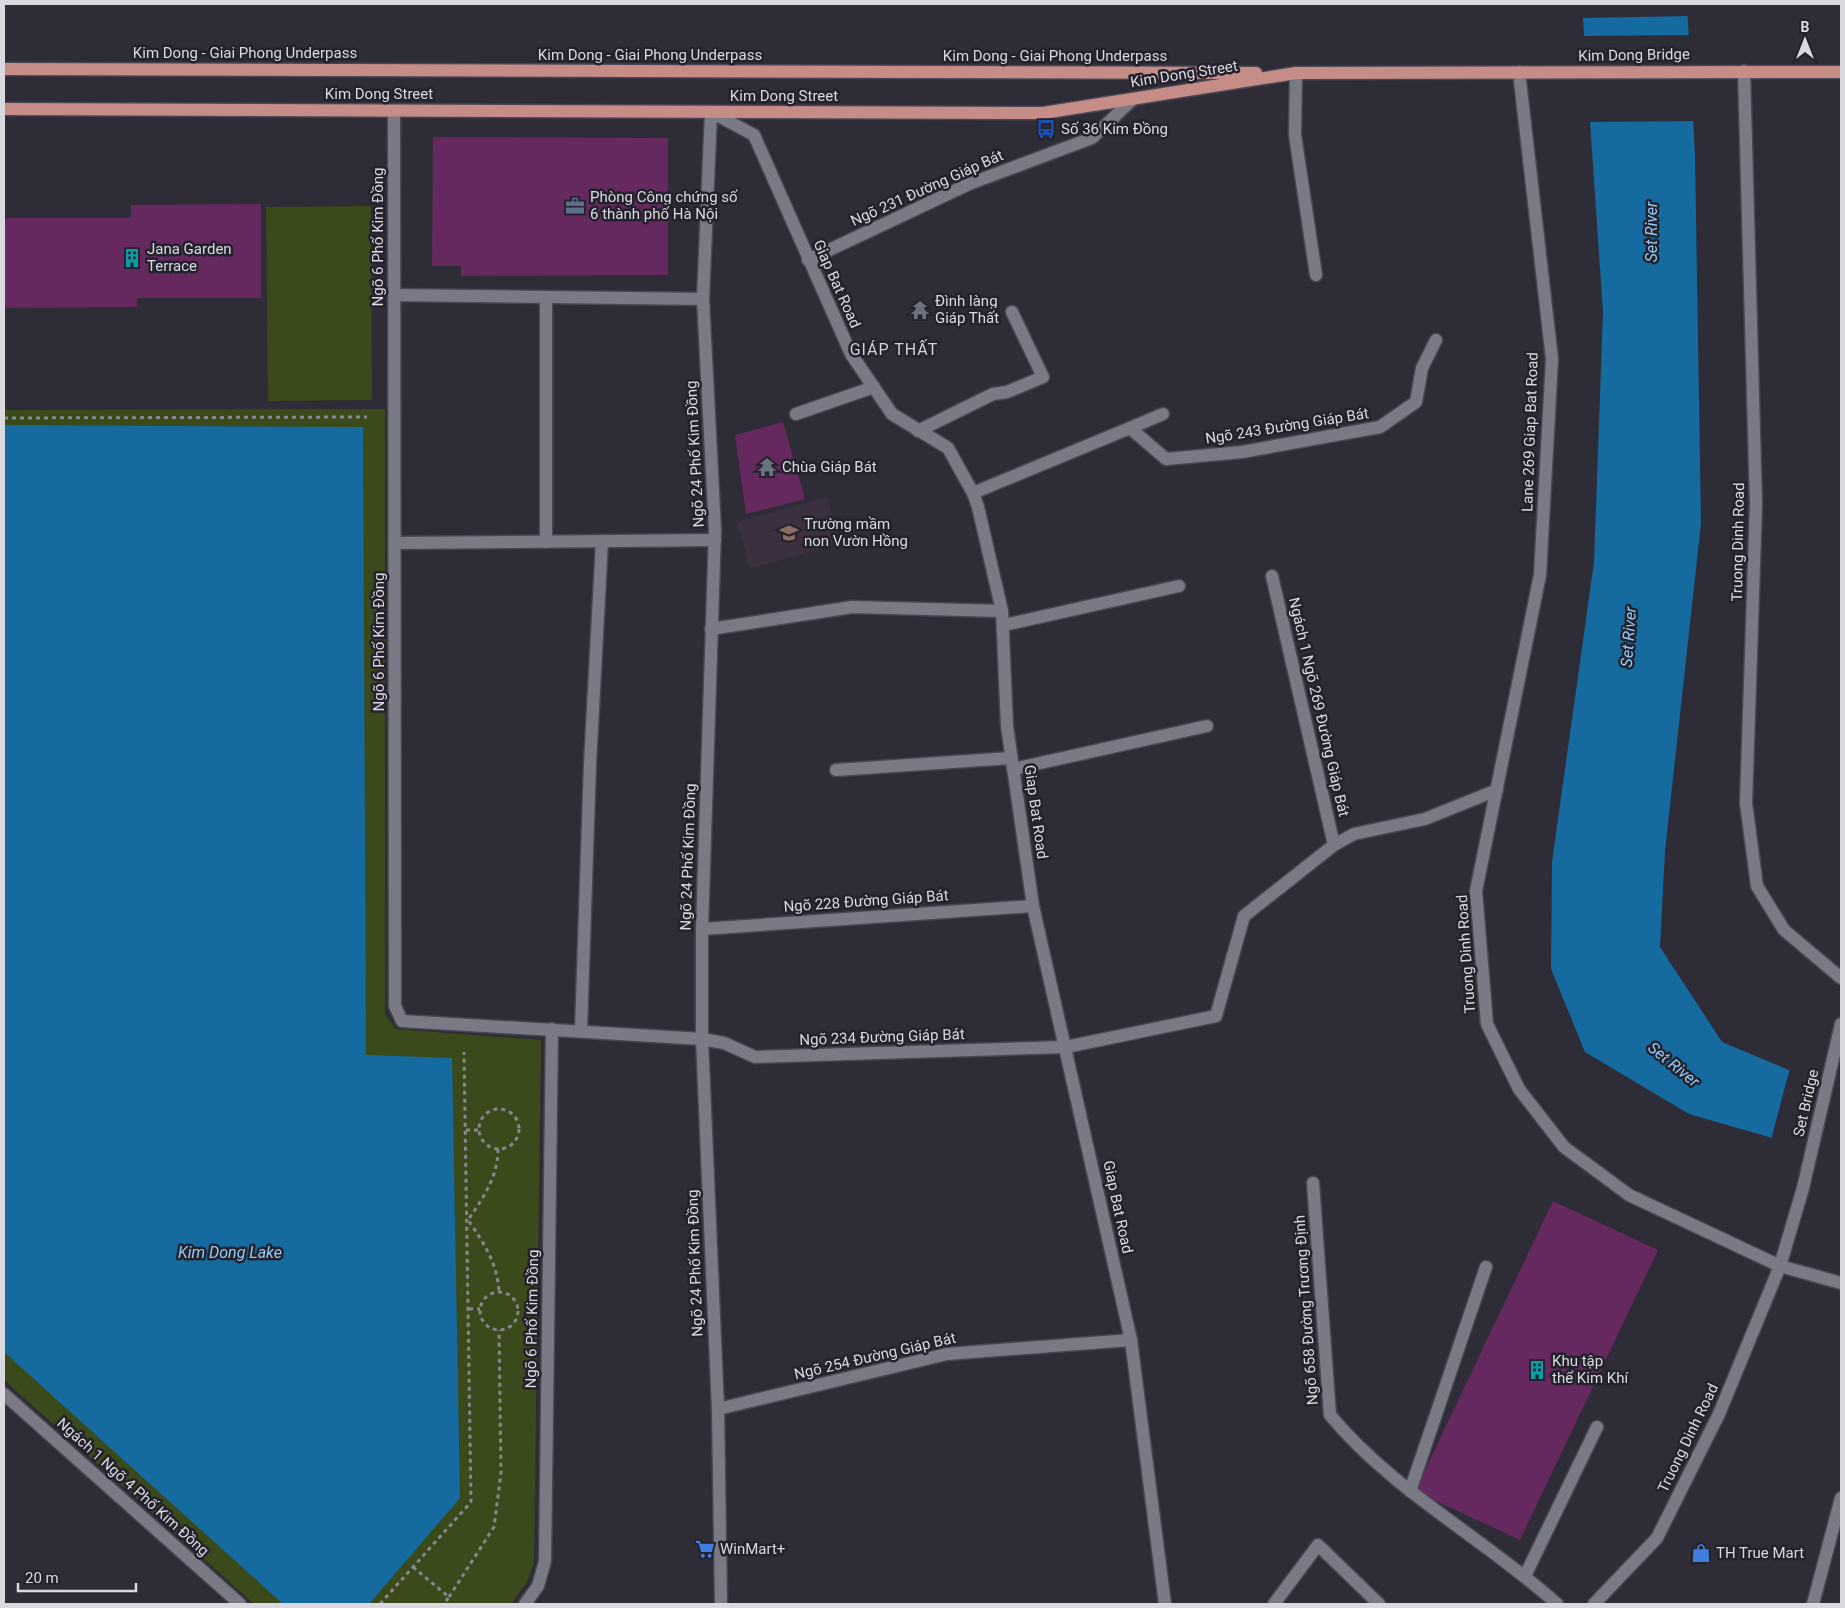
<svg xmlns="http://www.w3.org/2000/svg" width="1845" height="1608" font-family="Roboto,sans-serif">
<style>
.education{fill:#3a3040}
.green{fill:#3b4a1a}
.water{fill:#156ba0}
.pier{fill:#2d2c37}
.building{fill:#66295f}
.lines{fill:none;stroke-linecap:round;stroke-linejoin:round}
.lane-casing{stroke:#484750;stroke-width:15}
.street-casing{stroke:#484750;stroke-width:15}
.secondary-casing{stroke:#484750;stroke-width:15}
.primary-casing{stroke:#484750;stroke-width:15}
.path{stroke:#888790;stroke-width:3;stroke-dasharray:4 4;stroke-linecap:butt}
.lane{stroke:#7a7986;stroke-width:12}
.street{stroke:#7a7986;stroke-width:12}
.secondary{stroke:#7a7986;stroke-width:12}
.primary{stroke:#c68c87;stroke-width:12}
.labels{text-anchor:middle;stroke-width:5;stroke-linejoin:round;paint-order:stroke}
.street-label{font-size:15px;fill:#dad9e0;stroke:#23222d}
.poi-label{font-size:15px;fill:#dad9e0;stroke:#23222d;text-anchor:start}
.water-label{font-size:16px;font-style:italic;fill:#92cbf7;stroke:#23222d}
.neighbourhood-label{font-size:16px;letter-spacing:1px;fill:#d1d0de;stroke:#23222d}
</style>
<rect width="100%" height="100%" fill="#2d2c37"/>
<polygon class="education" points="827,497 840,543 750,569 737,522"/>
<g class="green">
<polygon points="371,206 372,400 268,401 266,207"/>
<polygon points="385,409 385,1014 396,1029 541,1040 534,1563 527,1582 511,1604 254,1604 4,1380 4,410"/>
</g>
<g class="water">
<polygon points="1582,4 1687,4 1695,156 1701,523 1665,851 1660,947 1722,1042 1841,1092 1841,1158 1689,1114 1585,1052 1551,969 1552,862 1594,562 1603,312"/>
<polygon points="4,425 363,427 366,1055 452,1058 460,1498 369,1604 283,1604 4,1352"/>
</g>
<g class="pier">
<polygon points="1580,4 1690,4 1690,16 1581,18"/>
<polygon points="1691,35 1696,121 1588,122 1582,36"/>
<polygon points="1790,1068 1841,1090 1841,1160 1771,1140"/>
</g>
<g class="building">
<polygon points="433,137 668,138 668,275 461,276 461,266 432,266"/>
<polygon points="261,204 261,298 137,298 137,307 4,308 4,218 131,218 131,205"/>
<polygon points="783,422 805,499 746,514 735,435"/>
<polygon points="1553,1201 1658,1250 1520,1540 1415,1491"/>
</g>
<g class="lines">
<g class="lane-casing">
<g id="lane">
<polyline points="1296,73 1295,135 1316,275"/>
<polyline points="808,260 969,184 1092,138 1133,99"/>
<polyline points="395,295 703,299"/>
<polyline points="546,297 546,542"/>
<polyline points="796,414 874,387"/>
<polyline points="1130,428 1163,414"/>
<polyline points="918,431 993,394 1007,392 1043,377 1012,312"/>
<polyline points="973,493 1130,428 1166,459 1242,452 1380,427 1416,402 1422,368 1436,340"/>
<polyline points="395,543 715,540"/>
<polyline points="1272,576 1334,845"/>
<polyline points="1004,625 1179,586"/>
<polyline points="711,629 852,607 1002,611"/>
<polyline points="1013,769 1207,726"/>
<polyline points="836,770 1011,758"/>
<polyline points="702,929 1033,906"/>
<polyline points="581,1030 590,764 602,541"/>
<path d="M1313,1183L1330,1415C1394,1492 1484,1538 1557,1604"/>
<polyline points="718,1409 947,1354 1131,1340"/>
<polyline points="1410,1491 1486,1267"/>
<polyline points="1525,1576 1597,1427"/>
<polyline points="1274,1604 1318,1545 1379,1604"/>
</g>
</g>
<g class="street-casing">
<g id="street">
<polyline points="1744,71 1756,504 1746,803 1757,886 1784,930 1841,978"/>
<polyline points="1519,72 1552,359 1540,575 1476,891 1487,1024 1519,1089 1564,1147 1629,1195 1780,1266 1841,1283"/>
<polyline points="394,111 395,1006 402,1021 702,1039 724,1043 755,1057 1066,1047 1216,1016 1244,916 1334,845 1354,834 1425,819 1497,790"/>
<polyline points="4,1394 240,1604"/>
<polyline points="525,1604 538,1586 545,1561 552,1029"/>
<polyline points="721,1604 718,1409 702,1039 702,929 715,530 703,299 711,112 754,135 851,354 892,414 948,448 973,493 978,507 1002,611 1007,726 1033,906 1131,1340 1165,1604"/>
</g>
</g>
<g class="secondary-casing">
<g id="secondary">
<polyline points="1594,1604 1657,1538 1719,1414 1780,1266 1803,1188 1841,1024"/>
<polyline points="1813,1604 1841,1498"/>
</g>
</g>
<g class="primary-casing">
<g id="primary">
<polyline points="4,69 1256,73"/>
<polyline points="4,109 1043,113 1296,73 1841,72"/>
</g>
</g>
<g class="path">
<polyline points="4,418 367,417"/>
<circle cx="499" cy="1129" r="20"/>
<polyline points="466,1130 479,1130"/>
<path d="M498,1149C498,1177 483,1198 468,1220C484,1243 497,1263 499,1291"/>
<circle cx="499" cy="1311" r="19"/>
<polyline points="469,1309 480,1309"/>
<polyline points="413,1567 449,1597 444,1604"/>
<polyline points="449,1597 494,1527 501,1473 499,1330"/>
<polyline points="380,1604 471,1502 464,1052"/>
</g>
<use href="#lane" class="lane"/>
<use href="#street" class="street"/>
<use href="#secondary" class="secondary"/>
<use href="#primary" class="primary"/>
</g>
<defs>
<g id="bus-bare" transform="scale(1.5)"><path d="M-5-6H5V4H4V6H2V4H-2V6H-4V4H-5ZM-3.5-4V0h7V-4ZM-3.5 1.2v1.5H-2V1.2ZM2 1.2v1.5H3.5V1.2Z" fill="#1a4fb4" stroke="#23222d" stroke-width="2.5" paint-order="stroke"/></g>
<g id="office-bare" transform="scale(1.5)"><path d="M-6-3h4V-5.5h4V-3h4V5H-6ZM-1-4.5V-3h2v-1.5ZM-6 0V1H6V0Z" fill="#5c6f8a" stroke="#23222d" stroke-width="2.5" paint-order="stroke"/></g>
<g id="building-bare" transform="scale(1.5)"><path d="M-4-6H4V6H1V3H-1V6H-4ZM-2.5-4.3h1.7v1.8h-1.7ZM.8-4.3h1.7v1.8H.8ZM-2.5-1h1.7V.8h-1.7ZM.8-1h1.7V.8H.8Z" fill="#0f9aa8" stroke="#23222d" stroke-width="2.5" paint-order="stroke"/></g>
<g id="temple-bare" transform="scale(1.5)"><path d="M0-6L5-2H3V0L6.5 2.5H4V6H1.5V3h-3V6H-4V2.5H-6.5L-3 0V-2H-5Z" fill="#6b7280" stroke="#23222d" stroke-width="2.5" paint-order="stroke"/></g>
<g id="school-bare" transform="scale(1.5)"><path d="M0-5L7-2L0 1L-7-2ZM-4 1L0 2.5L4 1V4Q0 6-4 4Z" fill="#8d6e63" stroke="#23222d" stroke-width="2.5" paint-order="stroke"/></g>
<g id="supermarket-bare" transform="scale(1.5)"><path d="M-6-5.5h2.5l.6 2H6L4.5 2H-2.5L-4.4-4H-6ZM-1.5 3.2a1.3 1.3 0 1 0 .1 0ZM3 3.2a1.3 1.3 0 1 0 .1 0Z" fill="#3f7fe0" stroke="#23222d" stroke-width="2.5" paint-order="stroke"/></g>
<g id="shop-bare" transform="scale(1.5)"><path d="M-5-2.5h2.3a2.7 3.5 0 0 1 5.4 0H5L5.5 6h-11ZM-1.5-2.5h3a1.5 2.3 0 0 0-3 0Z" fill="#3f7fe0" stroke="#23222d" stroke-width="2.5" paint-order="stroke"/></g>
</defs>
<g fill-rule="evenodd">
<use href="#bus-bare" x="1046" y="129"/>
<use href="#office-bare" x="575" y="206"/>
<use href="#building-bare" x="132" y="258"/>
<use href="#temple-bare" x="920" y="310"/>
<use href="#temple-bare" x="767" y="467"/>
<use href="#school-bare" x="789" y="533"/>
<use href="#building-bare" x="1537" y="1370"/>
<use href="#supermarket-bare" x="705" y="1549"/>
<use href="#shop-bare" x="1701" y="1553"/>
</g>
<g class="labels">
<g class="street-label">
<text x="245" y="58">Kim Dong - Giai Phong Underpass</text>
<text x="650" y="60">Kim Dong - Giai Phong Underpass</text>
<text transform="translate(1634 55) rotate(-1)" y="5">Kim Dong Bridge</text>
<text x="1055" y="61">Kim Dong - Giai Phong Underpass</text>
<text transform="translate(1184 74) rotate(-9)" y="5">Kim Dong Street</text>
<text x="379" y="99">Kim Dong Street</text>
<text x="784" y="101">Kim Dong Street</text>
<text transform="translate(927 188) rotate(-24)" y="5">Ngõ 231 Đường Giáp Bát</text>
<text transform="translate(378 237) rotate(-90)" y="5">Ngõ 6 Phố Kim Đồng</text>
<text transform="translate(837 284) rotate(66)" y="5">Giap Bat Road</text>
<text transform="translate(1287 426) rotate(-9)" y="5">Ngõ 243 Đường Giáp Bát</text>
<text transform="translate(1530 432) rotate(-88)" y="5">Lane 269 Giap Bat Road</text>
<text transform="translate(695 454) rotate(-93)" y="5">Ngõ 24 Phố Kim Đồng</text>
<text transform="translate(1738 542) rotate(-89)" y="5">Truong Dinh Road</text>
<text transform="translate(379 642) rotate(-90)" y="5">Ngõ 6 Phố Kim Đồng</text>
<text transform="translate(1319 707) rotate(77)" y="5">Ngách 1 Ngõ 269 Đường Giáp Bát</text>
<text transform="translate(1036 812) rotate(82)" y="5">Giap Bat Road</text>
<text transform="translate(688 857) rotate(-88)" y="5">Ngõ 24 Phố Kim Đồng</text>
<text transform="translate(866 901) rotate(-4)" y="5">Ngõ 228 Đường Giáp Bát</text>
<text transform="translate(1466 954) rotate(-94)" y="5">Truong Dinh Road</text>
<text transform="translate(882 1037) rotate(-2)" y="5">Ngõ 234 Đường Giáp Bát</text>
<text transform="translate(1806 1103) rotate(-77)" y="5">Set Bridge</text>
<text transform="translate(1118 1207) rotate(78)" y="5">Giap Bat Road</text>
<text transform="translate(695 1263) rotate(-92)" y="5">Ngõ 24 Phố Kim Đồng</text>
<text transform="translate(1306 1310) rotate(-94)" y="5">Ngõ 658 Đường Trương Định</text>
<text transform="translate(532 1319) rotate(-89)" y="5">Ngõ 6 Phố Kim Đồng</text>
<text transform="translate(875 1356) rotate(-13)" y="5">Ngõ 254 Đường Giáp Bát</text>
<text transform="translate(1688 1438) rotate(-64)" y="5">Truong Dinh Road</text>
<text transform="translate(133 1487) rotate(42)" y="5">Ngách 1 Ngõ 4 Phố Kim Đồng</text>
</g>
<g class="poi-label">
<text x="1061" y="134">Số 36 Kim Đồng</text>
<text x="590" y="202">Phòng Công chứng số<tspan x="590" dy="17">6 thành phố Hà Nội</tspan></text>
<text x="147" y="254">Jana Garden<tspan x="147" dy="17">Terrace</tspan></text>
<text x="935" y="306">Đình làng<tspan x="935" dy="17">Giáp Thất</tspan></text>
<text x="782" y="472">Chùa Giáp Bát</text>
<text x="804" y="529">Trường mầm<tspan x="804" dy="17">non Vườn Hồng</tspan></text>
<text x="1552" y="1366">Khu tập<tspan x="1552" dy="17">thể Kim Khí</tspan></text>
<text x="720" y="1554">WinMart+</text>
<text x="1716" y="1558">TH True Mart</text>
</g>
<g class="water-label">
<text transform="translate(1651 232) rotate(-90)" y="6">Set River</text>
<text transform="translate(1628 637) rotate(-86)" y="6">Set River</text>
<text transform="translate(1674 1064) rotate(39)" y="6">Set River</text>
<text x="230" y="1258">Kim Dong Lake</text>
</g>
<g class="neighbourhood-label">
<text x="894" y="355">GIÁP THẤT</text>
</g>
</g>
<rect width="1845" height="1608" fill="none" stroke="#dad9e0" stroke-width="10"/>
<g transform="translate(1805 40)" stroke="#23222d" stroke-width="4" paint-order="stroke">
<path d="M0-4L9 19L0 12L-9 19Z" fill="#dad9e0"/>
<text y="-8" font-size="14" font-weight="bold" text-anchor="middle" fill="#dad9e0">B</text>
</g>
<path d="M18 1583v8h118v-8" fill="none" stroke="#dad9e0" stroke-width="2.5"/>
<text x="25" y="1583" font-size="15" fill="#dad9e0" stroke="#23222d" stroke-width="4" paint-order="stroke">20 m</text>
</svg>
